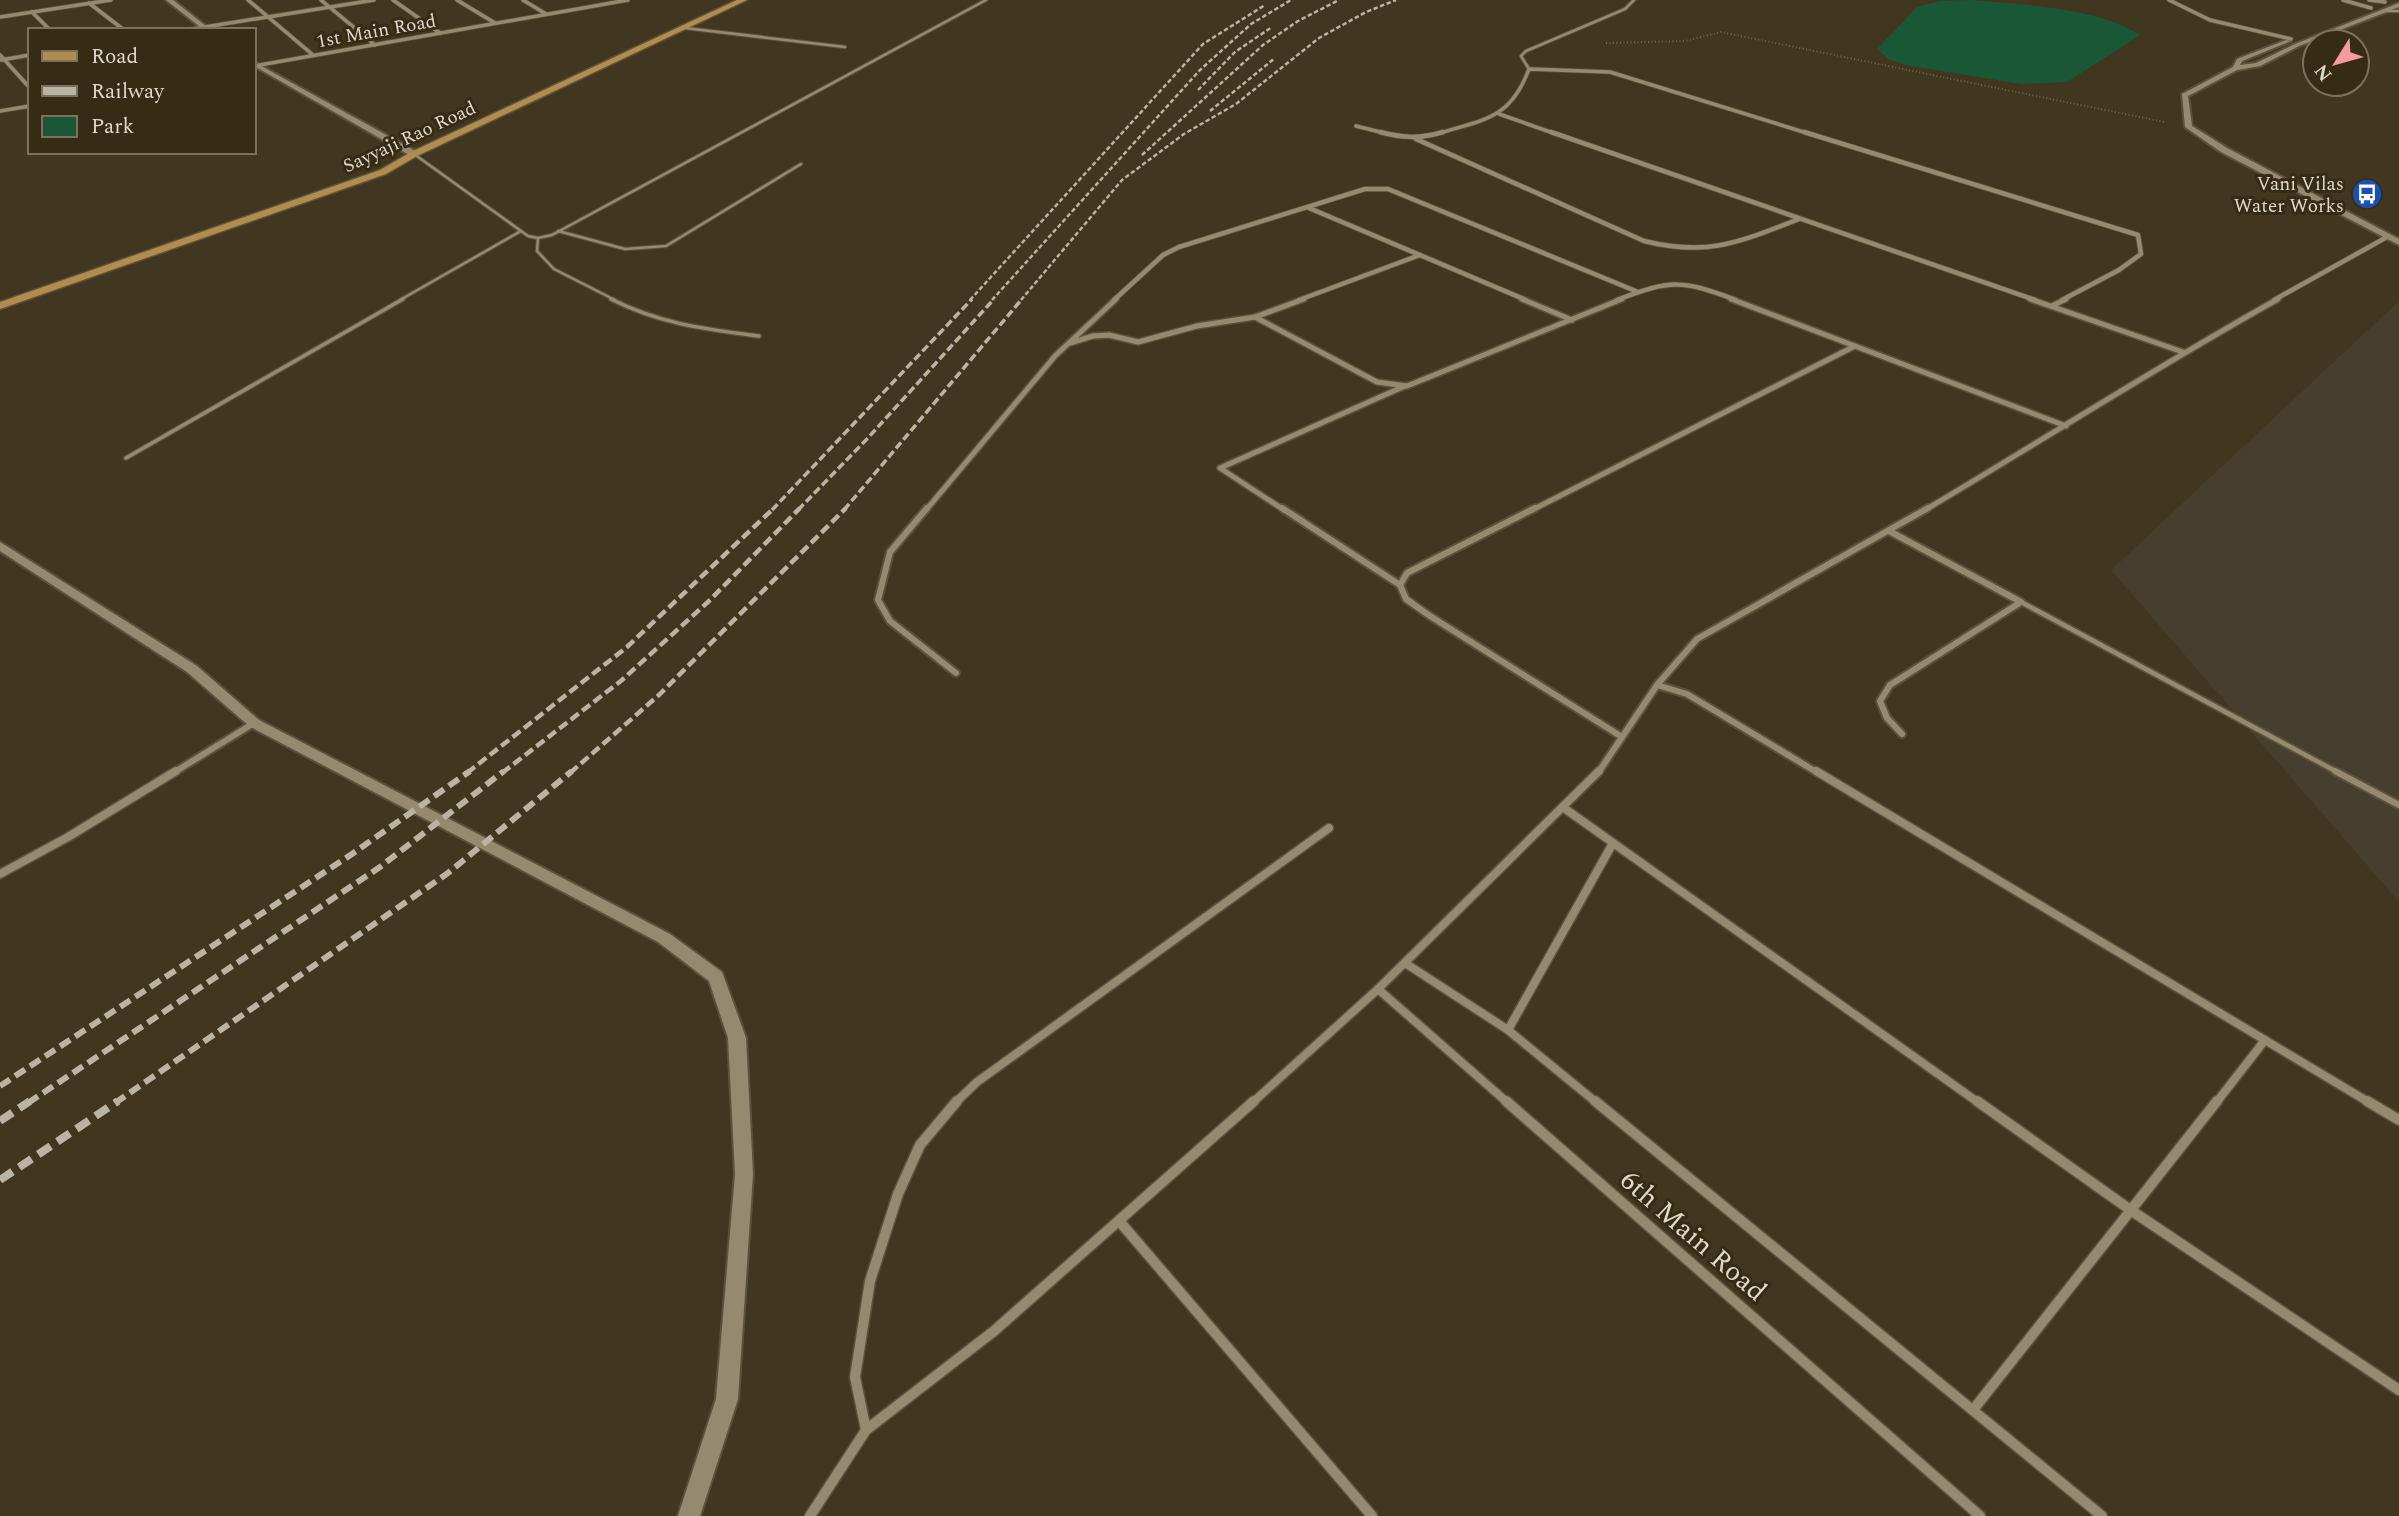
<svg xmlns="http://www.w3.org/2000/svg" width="2399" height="1516" font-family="Spectral,serif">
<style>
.industrial{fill:#463f2d}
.green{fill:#1a5737}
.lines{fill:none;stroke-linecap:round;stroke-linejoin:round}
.lane-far3-casing{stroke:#5b523d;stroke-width:4.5}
.lane-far2-casing{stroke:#5b523d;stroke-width:6}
.lane-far1-casing{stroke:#5b523d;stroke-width:8}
.lane-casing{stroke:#5b523d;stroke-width:10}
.street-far5-casing{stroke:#5b523d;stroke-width:5}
.street-far4-casing{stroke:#5b523d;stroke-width:6}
.street-far3-casing{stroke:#5b523d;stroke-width:8}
.street-far2-casing{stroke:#5b523d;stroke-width:10}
.street-far1-casing{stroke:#5b523d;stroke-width:11}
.street-casing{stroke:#5b523d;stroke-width:13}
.secondary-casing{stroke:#5b523d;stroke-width:4}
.primary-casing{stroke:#5b523d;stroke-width:3}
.path{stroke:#716753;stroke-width:2;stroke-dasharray:1 2.5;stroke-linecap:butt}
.lane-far3{stroke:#95896f;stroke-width:2.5}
.lane-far2{stroke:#95896f;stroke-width:3.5}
.lane-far1{stroke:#95896f;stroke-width:4.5}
.lane{stroke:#95896f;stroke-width:6}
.street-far5{stroke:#95896f;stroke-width:3.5}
.street-far4{stroke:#95896f;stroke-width:4.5}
.street-far3{stroke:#95896f;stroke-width:5}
.street-far2{stroke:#95896f;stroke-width:6}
.street-far1{stroke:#95896f;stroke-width:8}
.street{stroke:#95896f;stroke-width:10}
.secondary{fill:#95896f;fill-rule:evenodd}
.primary{fill:#b18c4c;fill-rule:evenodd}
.rail-far4{stroke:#bbb4a4;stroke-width:2.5;stroke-dasharray:4.5 2.5;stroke-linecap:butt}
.rail-far3{stroke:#bbb4a4;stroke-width:3.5;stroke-dasharray:8 3.5;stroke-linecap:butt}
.rail-far2{stroke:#bbb4a4;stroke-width:4.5;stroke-dasharray:10 4.5;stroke-linecap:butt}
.rail-far1{stroke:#bbb4a4;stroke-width:6;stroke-dasharray:12 6;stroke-linecap:butt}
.rail{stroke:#bbb4a4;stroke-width:8;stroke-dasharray:15 8;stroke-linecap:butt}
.labels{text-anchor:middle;stroke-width:6;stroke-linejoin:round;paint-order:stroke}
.far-street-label{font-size:19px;fill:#dfd9cb;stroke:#362c15}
.far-poi-label{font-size:19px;fill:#dfd9cb;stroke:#362c15;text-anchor:end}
.near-street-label{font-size:28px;fill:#dfd9cb;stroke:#362c15}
</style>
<rect width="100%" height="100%" fill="#41361f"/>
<polygon class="industrial" points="2399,301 2399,902 2111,570"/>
<path class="green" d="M1972,0C2023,5 2097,7 2140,35L2067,82L2021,84L1905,65L1888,59L1877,49L1917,7L1940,1Z"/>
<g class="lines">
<g class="lane-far3-casing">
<g id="lane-far3">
<polyline points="2385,11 2399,11"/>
<polyline points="685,28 845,47"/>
<polyline points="1529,69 1521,56 1526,51 1625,9 1634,0"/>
<polyline points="414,154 528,236 538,238 552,235 986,0"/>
<polyline points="558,231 625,249 666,246 801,164"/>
<polyline points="538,238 537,251 554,269 615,300"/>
<polyline points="400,300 521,231"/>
</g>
</g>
<g class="lane-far2-casing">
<g id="lane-far2">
<path d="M611,299C660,324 705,329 759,336"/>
<polyline points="126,458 403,299"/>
</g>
</g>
<g class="lane-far1-casing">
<polyline id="lane-far1" points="2021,602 2339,773"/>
</g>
<g class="lane-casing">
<polyline id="lane" points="2335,771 2399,805"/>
</g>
<g class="street-far5-casing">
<g id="street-far5">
<polyline points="248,0 313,55"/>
<polyline points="321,0 375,45"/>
<polyline points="393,0 440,33"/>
<polyline points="457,0 495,23"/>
<polyline points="523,0 546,14"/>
<polyline points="2169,0 2210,20 2291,39"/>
<polyline points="2343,0 2371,8"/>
<polyline points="2369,0 2385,2"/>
<polyline points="89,3 124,30"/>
<polyline points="32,12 50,30"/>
<polyline points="0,17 111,0"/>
<polyline points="186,30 374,0"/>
<polyline points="0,55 30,88"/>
<polyline points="1,60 30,55"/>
<polyline points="254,66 628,0"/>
<polyline points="0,111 30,106"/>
<polyline points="1499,114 1556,134"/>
<polyline points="1356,126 1388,134"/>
<path d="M1437,134C1484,119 1510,120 1529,69L1610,72L1810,134"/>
</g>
</g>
<g class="street-far4-casing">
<g id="street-far4">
<path d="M1380,132C1403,138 1420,139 1443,132"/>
<polyline points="1551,132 2035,300"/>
<polyline points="1804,132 2138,235 2141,254 2119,270 2062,300"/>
<path d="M1416,139L1644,241C1709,257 1739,242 1799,219"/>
<polyline points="1309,208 1526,300"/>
<polyline points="1114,300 1163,255 1179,247 1365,189 1388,189 1638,292"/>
<polyline points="1299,300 1420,255"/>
<path d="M1617,300C1671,279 1683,280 1736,300"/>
<polyline points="2274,300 2387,237"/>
</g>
</g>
<g class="street-far3-casing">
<g id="street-far3">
<polyline points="1522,299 1572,320"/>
<polyline points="1731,299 2066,426"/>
<polyline points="2030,299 2183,352"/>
<polyline points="2052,306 2066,299"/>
<polyline points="1255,317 1377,382 1407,386 1622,299"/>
<polyline points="1070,343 1093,336 1109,335 1138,342 1197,326 1255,317 1304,299"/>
<polyline points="926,510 1055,356 1116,299"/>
<polyline points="1284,510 1220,468 1405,386"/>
<polyline points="1532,510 1855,346"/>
<path d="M1925,510C2043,440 2158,366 2278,299"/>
</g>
</g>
<g class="street-far2-casing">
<g id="street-far2">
<polyline points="927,508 890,552 878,600 890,621 956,673"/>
<polyline points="1282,508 1400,585"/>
<polyline points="1535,508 1407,573 1400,585 1406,599 1430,616 1622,737"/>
<polyline points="1889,531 2021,602 1890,685 1880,701 1887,718 1902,734"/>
<polyline points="1657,685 1687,694 1818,773"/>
<polyline points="173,773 254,723"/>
<polyline points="1598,773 1657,685 1697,639 1928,508"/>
</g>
</g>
<g class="street-far1-casing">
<g id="street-far1">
<polyline points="1816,771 2370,1103"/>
<polyline points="1564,808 1979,1103"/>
<polyline points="0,874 68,837 176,771"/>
<polyline points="1405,963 1508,1030"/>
<polyline points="1378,989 1508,1103"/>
<polyline points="955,1103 977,1082 1329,828"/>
<polyline points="1252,1103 1378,989 1599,771"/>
<polyline points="1597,1103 1508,1030 1613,843"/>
<polyline points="2216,1103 2265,1040"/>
</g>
</g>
<g class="street-casing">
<g id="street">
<polyline points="1506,1101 1980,1516"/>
<polyline points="1595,1101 2102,1516"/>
<polyline points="1977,1101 2132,1211 2399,1390"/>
<polyline points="2367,1101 2399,1120"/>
<polyline points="1120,1222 1372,1516"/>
<polyline points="1973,1410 2217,1101"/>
<polyline points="866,1430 855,1377 870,1281 898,1194 920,1145 957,1101"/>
<polyline points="810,1516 866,1430 994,1331 1254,1101"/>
</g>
</g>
<g class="secondary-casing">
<g id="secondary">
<polygon points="166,0 173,0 211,30 204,30"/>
<polygon points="2399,3 2399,7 2299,46 2260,66 2237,70 2188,96 2192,126 2227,148 2399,239 2399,245 2221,152 2185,127 2182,94 2233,67 2237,59 2286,40 2291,41 2242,61 2240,65 2256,63 2295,44"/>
<polygon points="254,62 417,152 418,154 411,156 254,66"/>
<polygon points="0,542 197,666 259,720 670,934 722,972 746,1038 753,1174 738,1399 700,1516 678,1516 716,1399 735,1174 728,1038 709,981 658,942 249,726 187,672 0,551"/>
</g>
</g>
<g class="primary-casing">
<polygon id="primary" points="737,0 747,0 417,156 386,174 0,309 0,302 380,170 411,152"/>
</g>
<polyline class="path" points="1606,43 1685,41 1721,32 2164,122"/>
<use href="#lane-far3" class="lane-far3"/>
<use href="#lane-far2" class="lane-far2"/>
<use href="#lane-far1" class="lane-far1"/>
<use href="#lane" class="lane"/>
<use href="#street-far5" class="street-far5"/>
<use href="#street-far4" class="street-far4"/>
<use href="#street-far3" class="street-far3"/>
<use href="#street-far2" class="street-far2"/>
<use href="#street-far1" class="street-far1"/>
<use href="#street" class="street"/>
<use href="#secondary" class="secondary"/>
<use href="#primary" class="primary"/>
<g class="rail-far4">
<polyline points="1198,90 1235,52 1272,27"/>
<polyline points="1210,111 1275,58"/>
<polyline points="1142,155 1263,45 1298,21 1339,0"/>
<polyline points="970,300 1203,44 1265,5"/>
<polyline points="992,300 1200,70 1251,24 1291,0"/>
<polyline points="1021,300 1122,180 1184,134 1236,104 1319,38 1366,12 1396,0"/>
</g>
<g class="rail-far3">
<polyline points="772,510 972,299"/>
<polyline points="798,510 867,439 994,299"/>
<polyline points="844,510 1022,299"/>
</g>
<g class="rail-far2">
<polyline points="467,773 627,647 774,508"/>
<polyline points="502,773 622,680 709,601 800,508"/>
<polyline points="570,773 660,694 846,508"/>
</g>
<g class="rail-far1">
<polyline points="0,1086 352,854 470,771"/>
<polyline points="28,1103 380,867 504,771"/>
<polyline points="115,1103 448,873 572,771"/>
</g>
<g class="rail">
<polyline points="0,1121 30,1101"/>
<polyline points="0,1180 118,1101"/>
</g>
</g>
<defs>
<g id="bus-disc" transform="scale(1.575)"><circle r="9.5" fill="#1a4fb4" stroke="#362c15"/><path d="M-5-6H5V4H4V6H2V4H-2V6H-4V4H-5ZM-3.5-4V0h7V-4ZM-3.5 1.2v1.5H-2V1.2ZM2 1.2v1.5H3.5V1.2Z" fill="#fff"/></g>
</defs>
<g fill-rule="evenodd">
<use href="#bus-disc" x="2367" y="194"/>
</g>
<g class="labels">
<g class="far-street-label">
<text transform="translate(376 30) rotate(-10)" y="7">1st Main Road</text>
<text transform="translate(409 136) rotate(-25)" y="7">Sayyaji Rao Road</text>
</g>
<g class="far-poi-label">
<text x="2344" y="190">Vani Vilas<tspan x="2344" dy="22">Water Works</tspan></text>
</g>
<g class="near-street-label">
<text transform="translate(1694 1235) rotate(41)" y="10">6th Main Road</text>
</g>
</g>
<rect x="28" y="28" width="228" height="126" fill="#362c15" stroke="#7a715e" stroke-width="2"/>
<rect x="42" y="51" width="35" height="10" fill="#b18c4c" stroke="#7a715e" stroke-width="2"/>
<text x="91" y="63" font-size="21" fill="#dfd9cb">Road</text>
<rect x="42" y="86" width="35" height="10" fill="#bbb4a4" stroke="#7a715e" stroke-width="2"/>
<text x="91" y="98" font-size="21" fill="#dfd9cb">Railway</text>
<rect x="42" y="116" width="35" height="21" fill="#1a5737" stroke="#7a715e" stroke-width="2"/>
<text x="91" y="133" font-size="21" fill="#dfd9cb">Park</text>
<g transform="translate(2336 63) rotate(233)"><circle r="33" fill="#362c15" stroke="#7a715e" stroke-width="2"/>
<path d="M0-5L12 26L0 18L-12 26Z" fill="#f59b9d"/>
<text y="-10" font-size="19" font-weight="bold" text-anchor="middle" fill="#dfd9cb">N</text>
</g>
</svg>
